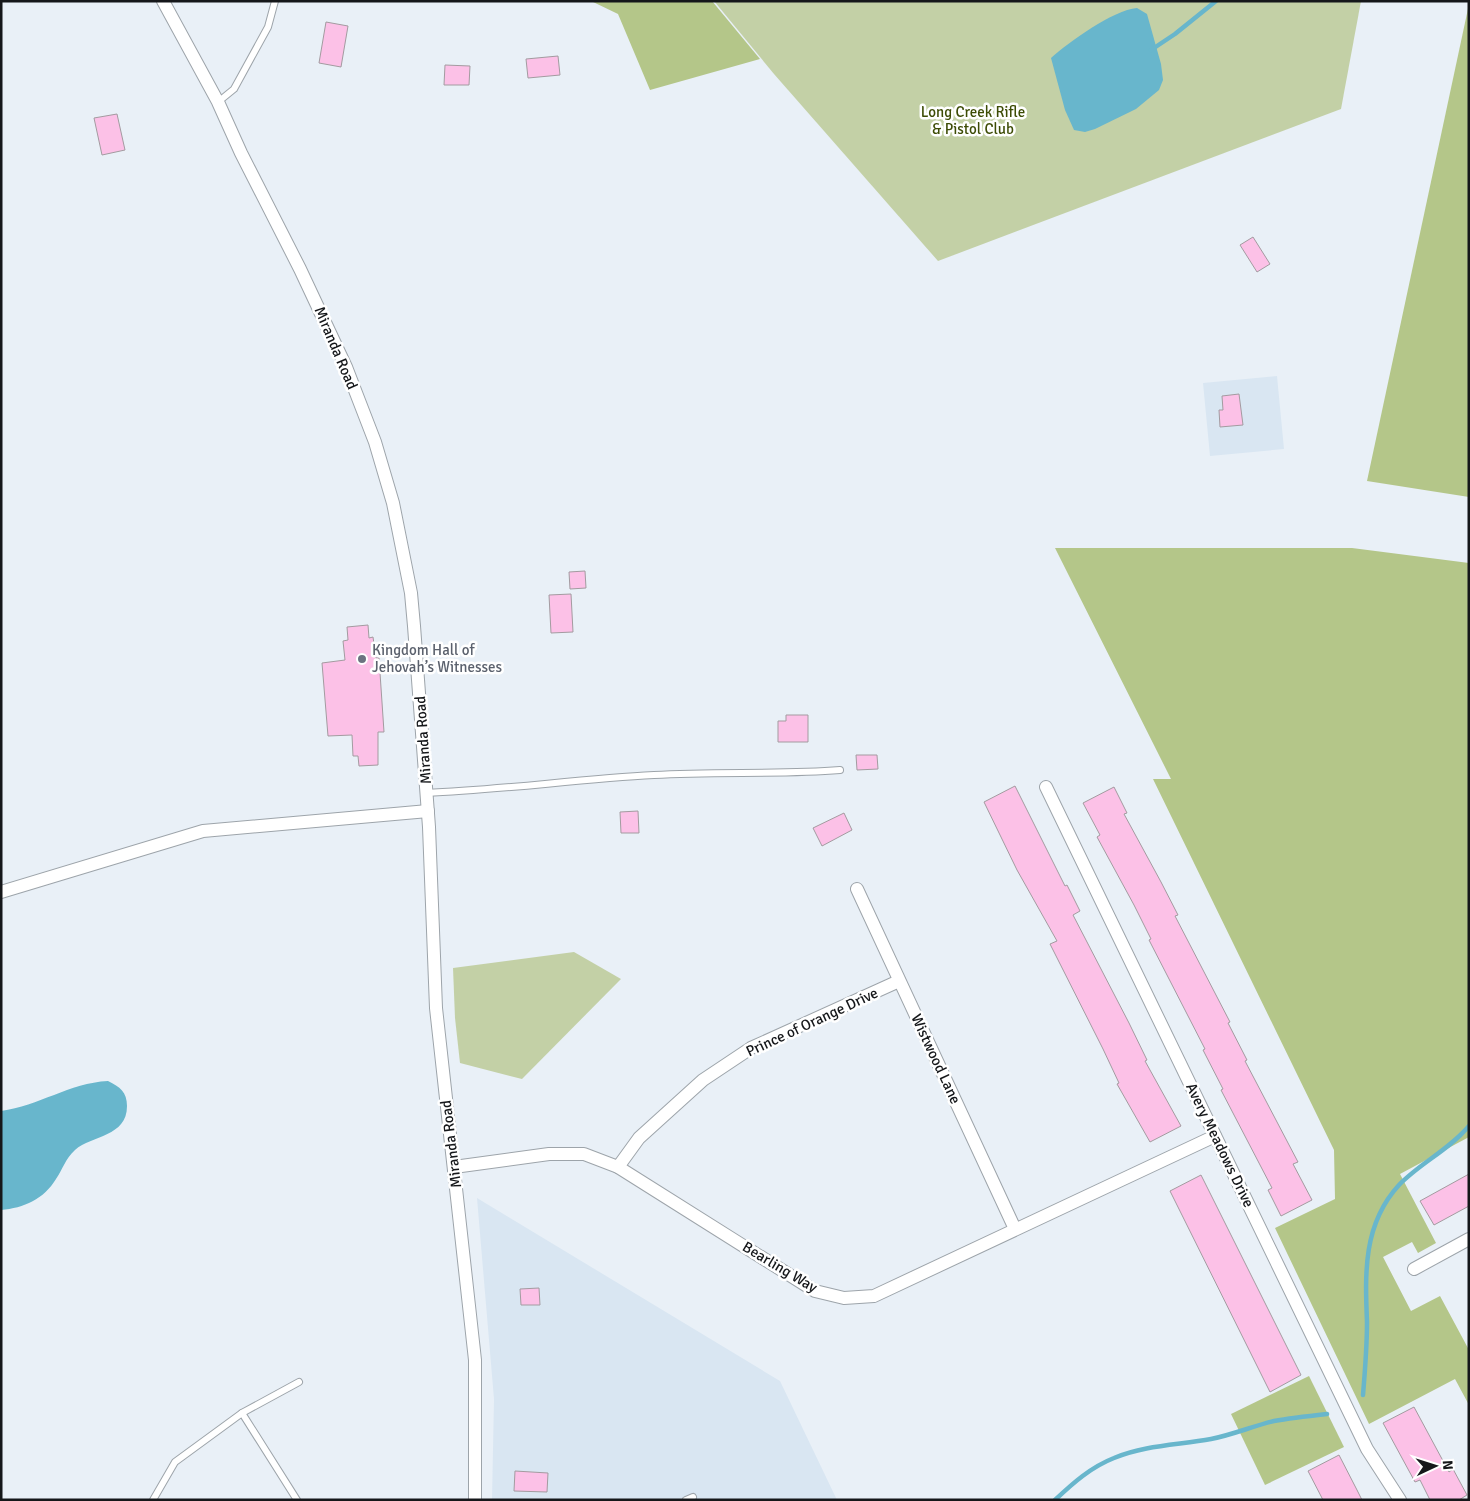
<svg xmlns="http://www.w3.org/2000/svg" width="1470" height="1501" font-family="Signika,sans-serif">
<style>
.built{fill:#d9e6f2}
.green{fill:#c3d0a6}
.forest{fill:#b4c689}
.water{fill:#68b6cc}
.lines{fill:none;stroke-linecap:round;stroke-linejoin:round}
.stream{stroke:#68b6cc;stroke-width:4.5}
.building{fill:#fcc1e7;stroke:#a39ba0}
.service-casing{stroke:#9da4aa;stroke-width:8}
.minor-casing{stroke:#9da4aa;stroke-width:14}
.service{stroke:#fff;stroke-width:6}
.minor{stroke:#fff;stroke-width:12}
.worship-dot{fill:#6b7280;stroke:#fff;stroke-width:2}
.labels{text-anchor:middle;stroke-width:5;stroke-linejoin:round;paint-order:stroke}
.park-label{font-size:15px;fill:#3d4c05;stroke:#fff}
.street-label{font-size:15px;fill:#15171a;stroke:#fff}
.worship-label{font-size:15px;fill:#5b616d;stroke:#fff;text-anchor:start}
</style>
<rect width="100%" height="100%" fill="#e9f0f7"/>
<g class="built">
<polygon points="1277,376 1284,449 1210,456 1203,383"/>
<polygon points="477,1198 780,1381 837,1500 492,1500 494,1399"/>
</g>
<g class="green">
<polygon points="714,1 1361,1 1341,109 938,261 774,74"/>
<polygon points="574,952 621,979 522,1079 460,1063 455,1018 453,968"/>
</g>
<g class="forest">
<polygon points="591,1 712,1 760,59 650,90 618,14"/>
<polygon points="1469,4 1469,497 1367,481"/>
<polygon points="1055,548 1352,548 1469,563 1469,1137 1400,1174 1436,1243 1418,1253 1412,1242 1383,1257 1411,1311 1440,1296 1469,1350 1469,1405 1455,1379 1369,1424 1275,1228 1335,1199 1334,1150 1153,779 1171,779"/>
<polygon points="1309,1376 1344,1447 1265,1485 1231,1414"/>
</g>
<g class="water">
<path d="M1137,8L1147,14L1161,64L1163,80L1159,90L1136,109L1095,129L1085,132L1074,130L1065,110L1051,58C1069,42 1113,10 1137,8Z"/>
<path d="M108,1081C120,1087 127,1092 127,1106C127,1137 92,1135 75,1150C65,1159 63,1169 56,1179C44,1199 24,1208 1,1210V1111C39,1106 69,1083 108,1081Z"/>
</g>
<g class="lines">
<g class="stream">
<polyline points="1151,50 1175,34 1216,1"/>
<path d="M1363,1395C1365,1371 1367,1346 1367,1322C1365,1273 1363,1224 1399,1185C1420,1163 1449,1150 1469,1126"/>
<path d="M1055,1500C1073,1483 1091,1467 1114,1458C1145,1445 1179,1445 1211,1439C1232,1435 1253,1426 1274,1421C1291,1418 1309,1416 1327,1414"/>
</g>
</g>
<g class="building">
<polygon points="326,22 348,26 341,67 319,63"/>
<polygon points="558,56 560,75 528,78 526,59"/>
<polygon points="445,65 470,66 469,85 444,85"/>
<polygon points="117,114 125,150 102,155 94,118"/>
<polygon points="1253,237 1270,264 1257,272 1240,245"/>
<polygon points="1239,394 1243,425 1220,427 1219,410 1223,410 1222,396"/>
<polygon points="585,571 586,588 570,589 569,572"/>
<polygon points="571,594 573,632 551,633 549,595"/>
<polygon points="368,625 369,638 373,637 376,658 379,658 384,732 378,732 378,765 359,766 358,756 353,756 352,735 328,736 322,663 345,660 343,641 348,640 347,627"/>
<polygon points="786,715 808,715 808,742 778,742 778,721 786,721"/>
<polygon points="856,755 877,755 878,769 857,770"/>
<polygon points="1015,786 1065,886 1067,885 1080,911 1073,915 1129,1023 1147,1060 1145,1061 1181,1126 1150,1142 1117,1084 1119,1083 1103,1049 1050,944 1057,941 1017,870 984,802"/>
<polygon points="1114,787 1127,813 1124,814 1161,882 1178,915 1175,916 1230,1022 1228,1023 1247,1060 1245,1061 1298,1162 1293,1164 1312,1200 1281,1216 1268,1190 1272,1188 1221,1090 1223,1089 1203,1050 1205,1049 1149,940 1151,939 1134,905 1097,837 1100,835 1083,803"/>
<polygon points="638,811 639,833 621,833 620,812"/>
<polygon points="844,813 852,830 822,846 813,828"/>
<polygon points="1469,1174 1469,1206 1434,1225 1420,1201"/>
<polygon points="1201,1175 1301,1375 1270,1392 1170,1191"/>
<polygon points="539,1288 540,1305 521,1305 520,1289"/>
<polygon points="1414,1407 1449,1472 1453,1469 1467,1495 1459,1500 1430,1500 1420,1480 1415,1482 1383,1423"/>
<polygon points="1339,1455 1357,1490 1362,1500 1323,1500 1308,1471"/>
<polygon points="515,1471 548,1473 547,1492 514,1491"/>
</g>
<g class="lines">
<g class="service-casing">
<g id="service">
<polyline points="218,102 234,89 268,27 275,1"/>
<path d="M426,793C502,790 578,779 654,775C716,771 778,775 840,770"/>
<polyline points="242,1413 297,1500"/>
<polyline points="153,1500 175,1462 242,1413 299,1382"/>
<polyline points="686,1500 693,1497"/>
</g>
</g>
<g class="minor-casing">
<g id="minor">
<polyline points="163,1 218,102 241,153 300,269 346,367 375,442 393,503 411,593 414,626 429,827 436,1008 475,1360 475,1500"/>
<polyline points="1046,787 1367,1449 1400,1500"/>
<polyline points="857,889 1015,1229"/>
<polyline points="1,892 203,831 428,811"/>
<polyline points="454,1167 549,1154 584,1154 618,1167 815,1291 844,1298 874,1296 1215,1136"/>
<polyline points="618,1167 639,1138 703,1080 751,1048 899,981"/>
<polyline points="1414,1269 1469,1239"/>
</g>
</g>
<use href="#service" class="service"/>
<use href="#minor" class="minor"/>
</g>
<circle class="worship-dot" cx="362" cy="659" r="5"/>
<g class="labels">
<g class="park-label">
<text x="973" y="117">Long Creek Rifle<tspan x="973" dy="17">&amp; Pistol Club</tspan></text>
</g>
<g class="street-label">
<text transform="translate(336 348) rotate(67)" y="5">Miranda Road</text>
<text transform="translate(423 740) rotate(-94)" y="5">Miranda Road</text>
<text transform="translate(812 1022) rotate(-25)" y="5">Prince of Orange Drive</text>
<text transform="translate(936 1059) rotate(65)" y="5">Wistwood Lane</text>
<text transform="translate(451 1144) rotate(-97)" y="5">Miranda Road</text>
<text transform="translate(1220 1145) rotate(64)" y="5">Avery Meadows Drive</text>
<text transform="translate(780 1267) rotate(31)" y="5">Bearling Way</text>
</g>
<g class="worship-label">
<text x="372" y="655">Kingdom Hall of<tspan x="372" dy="17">Jehovah’s Witnesses</tspan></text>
</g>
</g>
<rect width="1470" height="1501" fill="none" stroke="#15171a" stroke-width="5"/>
<g transform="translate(1435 1466) rotate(86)" stroke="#ffffff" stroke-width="4" paint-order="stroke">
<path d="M0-4L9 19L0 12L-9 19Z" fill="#15171a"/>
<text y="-8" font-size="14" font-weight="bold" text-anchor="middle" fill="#15171a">N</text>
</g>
</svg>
